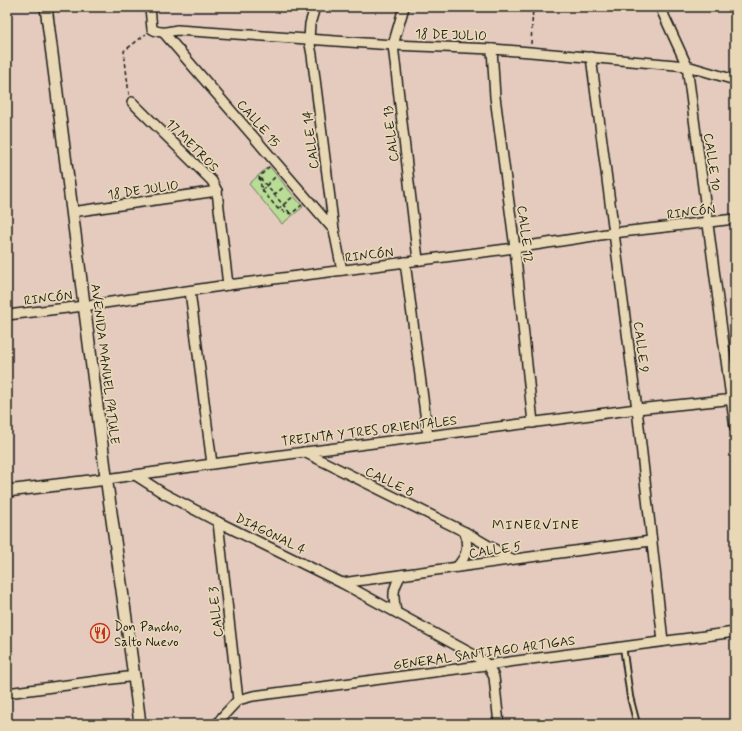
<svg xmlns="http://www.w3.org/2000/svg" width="742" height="731" font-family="Mynerve,sans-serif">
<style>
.green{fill:#b9dc96;stroke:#6a7c59}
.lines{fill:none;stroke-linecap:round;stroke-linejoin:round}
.service-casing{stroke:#1c1c1c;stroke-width:8}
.minor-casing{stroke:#1c1c1c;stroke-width:12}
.tertiary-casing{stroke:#1c1c1c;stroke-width:14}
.path{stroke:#1c1c1c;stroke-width:1.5;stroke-dasharray:4 3;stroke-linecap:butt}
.service{stroke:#e9d8b5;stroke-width:4.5}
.minor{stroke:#e9d8b5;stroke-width:9}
.tertiary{stroke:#e9d8b5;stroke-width:11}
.labels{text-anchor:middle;stroke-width:3.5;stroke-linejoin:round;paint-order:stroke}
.street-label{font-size:13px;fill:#1c1c1c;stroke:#e9d8b5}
.poi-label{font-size:13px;fill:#1c1c1c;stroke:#e9d8b5;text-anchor:start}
.neighbourhood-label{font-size:14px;letter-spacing:1px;fill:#1c1c1c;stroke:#e9d8b5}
</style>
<rect width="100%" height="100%" fill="#e4cbbe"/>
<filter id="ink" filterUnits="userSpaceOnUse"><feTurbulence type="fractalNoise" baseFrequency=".025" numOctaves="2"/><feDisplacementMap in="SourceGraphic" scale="8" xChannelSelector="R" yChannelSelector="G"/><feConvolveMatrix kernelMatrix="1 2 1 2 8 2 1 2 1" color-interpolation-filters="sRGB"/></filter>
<g filter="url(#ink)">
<polygon class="green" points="269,166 303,207 282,224 249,184"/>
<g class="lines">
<g class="service-casing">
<polyline id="service" points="623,646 630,697 637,724"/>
</g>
<g class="minor-casing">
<g id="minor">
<path d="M150,7L152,29C160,34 168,32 177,30L393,45L492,49L530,52L687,66L735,80"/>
<polyline points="315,7 310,24 309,39 312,55 334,230 342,270"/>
<polyline points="404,7 393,45 418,260"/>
<polyline points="660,7 687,66 735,428"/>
<polyline points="164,33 334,230"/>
<polyline points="492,49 495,97 515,248 533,423"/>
<polyline points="591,57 637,409 663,641"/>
<polyline points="132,102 212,181 217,191 228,285"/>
<polyline points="72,212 217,191"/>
<polyline points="405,262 428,436"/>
<polyline points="190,291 212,464"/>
<polyline points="7,315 84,306 228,285 515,248 613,233 735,219"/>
<polyline points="304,452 465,532 511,559"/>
<polyline points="135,475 163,493 218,522 342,583 474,655 488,665 494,677 499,724"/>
<polyline points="107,479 212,464 637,409 735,399"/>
<polyline points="218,522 238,700"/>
<path d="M457,567C468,554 468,549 465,532"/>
<path d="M342,583C445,569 548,554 651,541"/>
<path d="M396,612C393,595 392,590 401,575"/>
<polyline points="7,693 135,676"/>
<polyline points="217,724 223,716 238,700 253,696 735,632"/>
</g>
</g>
<g class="tertiary-casing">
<g id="tertiary">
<path d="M46,7C66,163 86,319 106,476C117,558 130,641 140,724"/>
<polyline points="7,491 107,479"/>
</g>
</g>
<g class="path">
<polyline points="531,44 533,7"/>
<polyline points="129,95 124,51 146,34"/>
<polyline points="269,167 259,177 262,190 278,209 291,214 302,205"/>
<polyline points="260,178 290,213"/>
<polyline points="262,190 276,176"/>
<polyline points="274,195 285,186"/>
<polyline points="278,209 294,196"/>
</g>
<use href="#service" class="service"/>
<use href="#minor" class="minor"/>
<use href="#tertiary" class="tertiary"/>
</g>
</g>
<defs>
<g id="restaurant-ring" transform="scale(1)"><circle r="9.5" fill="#e9d8b5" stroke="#c8321e" stroke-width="1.5"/><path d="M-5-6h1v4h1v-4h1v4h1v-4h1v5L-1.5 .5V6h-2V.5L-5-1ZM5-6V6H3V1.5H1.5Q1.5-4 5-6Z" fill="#c8321e"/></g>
</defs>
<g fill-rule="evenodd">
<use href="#restaurant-ring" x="100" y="633"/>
</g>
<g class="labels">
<g class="street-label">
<text transform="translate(451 34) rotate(2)" y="5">18 DE JULIO</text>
<text transform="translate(259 123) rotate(49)" y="5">CALLE 15</text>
<text transform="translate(390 134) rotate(-97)" y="5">CALLE 13</text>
<text transform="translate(310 140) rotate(-97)" y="5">CALLE 14</text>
<text transform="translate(193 145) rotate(45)" y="5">17 METROS</text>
<text transform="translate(713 162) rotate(82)" y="5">CALLE 10</text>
<text transform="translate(143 189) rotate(-8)" y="5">18 DE JULIO</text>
<text transform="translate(691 211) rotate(-7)" y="5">RINCÓN</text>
<text transform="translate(526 234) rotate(83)" y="5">CALLE 12</text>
<text transform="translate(369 254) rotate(-7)" y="5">RINCÓN</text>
<text transform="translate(48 297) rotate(-7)" y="5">RINCÓN</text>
<text transform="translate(642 347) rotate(83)" y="5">CALLE 9</text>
<text transform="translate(106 364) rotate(83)" y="5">AVENIDA MANUEL PATULE</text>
<text transform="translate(369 430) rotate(-7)" y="5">TREINTA Y TRES ORIENTALES</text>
<text transform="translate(390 481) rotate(26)" y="5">CALLE 8</text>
<text transform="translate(271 533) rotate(26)" y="5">DIAGONAL 4</text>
<text transform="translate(495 549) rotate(-8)" y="5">CALLE 5</text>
<text transform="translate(215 612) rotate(-96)" y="5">CALLE 3</text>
<text transform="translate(484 652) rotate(-8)" y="5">GENERAL SANTIAGO ARTIGAS</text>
</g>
<g class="poi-label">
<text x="114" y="631">Don Pancho,<tspan x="114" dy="15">Salto Nuevo</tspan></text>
</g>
<g class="neighbourhood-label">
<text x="536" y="529">MINERVINE</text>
</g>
</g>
<rect width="742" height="731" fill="none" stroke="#e9d8b5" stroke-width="24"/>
<rect x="12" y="12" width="718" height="707" fill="none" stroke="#1c1c1c" stroke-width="1.5" filter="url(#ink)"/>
</svg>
